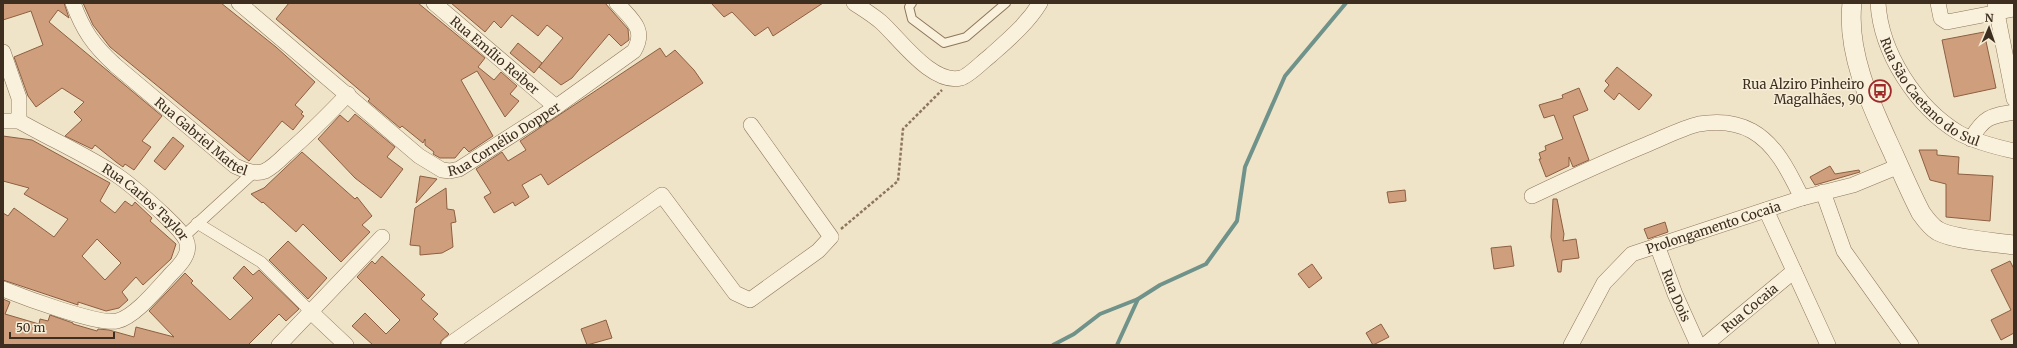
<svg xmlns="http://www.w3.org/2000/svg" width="2017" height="348" font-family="Merriweather,serif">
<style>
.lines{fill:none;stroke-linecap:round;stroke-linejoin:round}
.stream{stroke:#6f938a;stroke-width:4}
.building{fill:#cf9f7d;stroke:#8d5f41;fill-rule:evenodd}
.service-casing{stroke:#8d765c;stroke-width:10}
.pedestrian-casing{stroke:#8d765c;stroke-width:12}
.minor-casing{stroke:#8d765c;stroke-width:16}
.tertiary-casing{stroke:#8d765c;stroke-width:20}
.path{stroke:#8d765c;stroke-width:2.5;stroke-dasharray:3 2;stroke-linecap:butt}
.service{stroke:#faf1dc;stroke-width:8}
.pedestrian{stroke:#faf1dc;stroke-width:11}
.minor{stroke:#faf1dc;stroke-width:15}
.tertiary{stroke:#faf1dc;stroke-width:19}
.labels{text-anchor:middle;stroke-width:3;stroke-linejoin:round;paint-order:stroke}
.street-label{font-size:13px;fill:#3d2e20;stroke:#f7eed8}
.poi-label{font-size:13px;fill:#3d2e20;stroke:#f7eed8;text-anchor:end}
</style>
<rect width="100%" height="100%" fill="#f0e4c8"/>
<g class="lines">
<g class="stream">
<polyline points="1053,345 1074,334 1100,314 1138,299"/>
<polyline points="1117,345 1138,299 1160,285 1206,264 1237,221 1245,167 1285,76 1346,3"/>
</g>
</g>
<g class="building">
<polygon points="3,3 64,3 69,18 58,10 49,22 162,116 142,141 151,147 134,170 125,164 123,167 116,162 95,145 92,149 65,136 82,120 74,112 84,102 62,88 36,107 28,96 14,57 43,45 31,11 3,20"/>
<polygon points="83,3 221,3 276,47 315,82 295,105 303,112 301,114 304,116 293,130 282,121 249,161 110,47 93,25"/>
<polygon points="289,3 418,3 485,58 478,67 494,80 501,72 517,86 510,94 519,101 505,117 477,71 461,80 493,136 469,152 464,147 455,158 440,158 433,154 434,152 425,145 425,139 423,143 402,126 400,128 368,101 370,99 276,19"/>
<polygon points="451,3 605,3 628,29 629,40 621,46 609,34 572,78 561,85 539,67 563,38 547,25 538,36 512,15 501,28 494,21 485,32"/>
<polygon points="711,3 823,3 773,36 768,27 755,36 732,12 724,17"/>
<polygon points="1984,32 1996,88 1954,97 1942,40"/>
<polygon points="518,43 542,63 534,73 510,53"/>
<polygon points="660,48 666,57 675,50 694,70 703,83 548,185 541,174 522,185 529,197 515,206 513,202 494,213 484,197 491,193 476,169 502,152 508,161 526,150 520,141"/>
<polygon points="1617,67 1652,95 1639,110 1619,93 1614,100 1604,91 1609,85 1605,81"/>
<polygon points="1579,88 1588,110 1573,116 1589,160 1573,167 1569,157 1569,166 1546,177 1539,159 1541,159 1539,153 1546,150 1545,146 1563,139 1554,115 1544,118 1539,105 1563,98 1562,95"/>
<polygon points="355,114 395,147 387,157 403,169 381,198 355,178 318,139 340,115 348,122"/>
<path d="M3,136L32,140L110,183L100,201L115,213L125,201L132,206L135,202L152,218L150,221L176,244L171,259L143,285L136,277L122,292L128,300L119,308L106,311L78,302V305L3,280V213L8,216L14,208L54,237L68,219L24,194L29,188L3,181ZM97,239L121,263L105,280L82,256Z"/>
<polygon points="173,137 184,146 165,170 154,161"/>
<polygon points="1919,150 1937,150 1937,155 1959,157 1958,174 1993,176 1990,221 1946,217 1946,184 1930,180"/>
<polygon points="302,152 355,199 357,197 372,216 362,225 370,232 341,262 303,224 296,232 263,202 262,203 251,194 264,188"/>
<polygon points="1830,166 1835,174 1859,170 1860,172 1815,185 1810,177"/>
<polygon points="420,176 437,179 416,203"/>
<polygon points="446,188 447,209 454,210 456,222 451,223 453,247 442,253 420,255 420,246 410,245 415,208"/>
<polygon points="1405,190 1406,201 1389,203 1387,192"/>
<polygon points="1553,199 1557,199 1564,234 1563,241 1576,239 1579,258 1562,260 1561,272 1558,272 1551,237"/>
<polygon points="1665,222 1668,232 1648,239 1644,229"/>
<polygon points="288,241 327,278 308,299 269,260"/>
<polygon points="1511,246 1514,266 1494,269 1491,248"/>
<polygon points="382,256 425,295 421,299 438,314 433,319 449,334 441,341 440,345 373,345 352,326 365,313 386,334 400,320 357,277 372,261 375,264"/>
<polygon points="2010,261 2014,269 2014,333 2001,340 1991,320 2011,310 1991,270"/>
<polygon points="1312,264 1322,278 1309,288 1298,274"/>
<polygon points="244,266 253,275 259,270 299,309 286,321 279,314 248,345 3,345 3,299 10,302 5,314 39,324 40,319 48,321 50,315 73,323 73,324 97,331 98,329 109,330 134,337 136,327 174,337 149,311 185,273 193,281 191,283 230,320 253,298 233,278"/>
<polygon points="606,320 612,338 587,345 581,329"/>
<polygon points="1381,324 1389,337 1373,345 1366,333"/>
</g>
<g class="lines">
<g class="service-casing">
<polyline id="service" points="912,3 909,7 912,19 944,43 966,37 1006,3"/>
</g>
<g class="pedestrian-casing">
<g id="pedestrian">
<polyline points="197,223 261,262 311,312"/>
<polyline points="184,236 254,172"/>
</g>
</g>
<g class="minor-casing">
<g id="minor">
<path id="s1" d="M73,3C83,30 93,45 115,65L235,166C244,170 255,175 265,171C273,167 280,160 286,154C308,135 328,115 348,94"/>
<path id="s2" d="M239,3L419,156L442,170L450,171L459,169L556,107L634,51C647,29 631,19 617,3"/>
<path id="s3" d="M434,3L556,107"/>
<path d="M854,3C863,9 873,15 881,22C900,39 932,85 961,78C969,76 983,61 990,56C1009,39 1027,24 1040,3"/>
<path id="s4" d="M1878,3C1881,53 1916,107 1959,133C1976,142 1996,147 2014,151"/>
<polyline points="1938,3 1941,18 1947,22 2014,9"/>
<polyline points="1995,3 2014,99"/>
<polyline points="3,52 19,98 19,121"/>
<path id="s5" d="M3,121H19C52,140 87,155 118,176C134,187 148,200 162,213C170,221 181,230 186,240C192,253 180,265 171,274C158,288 135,317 117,321C98,325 23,297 3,289"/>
<path d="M1971,139C1984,117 1990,116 2014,112"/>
<polyline points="1823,192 1844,251 1911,345"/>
<path d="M1532,196C1570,178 1609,160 1648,144C1665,137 1682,128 1699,124C1717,121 1736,122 1752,131C1777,145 1790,174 1802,198"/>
<polyline points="1766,210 1828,345"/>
<path id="s6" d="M1657,245L1675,294L1698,345"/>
<polyline points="311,312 346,345"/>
<polyline points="279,345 382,237"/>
<polyline points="449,345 662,195 735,293 750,300 818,251 831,237 751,125"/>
<path id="s7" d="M1571,345L1604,283L1632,254L1802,198L1853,185L1899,166"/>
<path id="s8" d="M1705,345L1794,271"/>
</g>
</g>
<g class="tertiary-casing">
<path id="tertiary" d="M1852,3C1846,55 1873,109 1894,155C1903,175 1911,194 1921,213C1926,220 1931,227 1938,231C1955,240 1994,242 2014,245"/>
</g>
<polyline class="path" points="841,229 898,181 903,129 942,90"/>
<use href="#service" class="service"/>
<use href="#pedestrian" class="pedestrian"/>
<use href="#minor" class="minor"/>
<use href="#tertiary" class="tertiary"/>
</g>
<defs>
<g id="bus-ring" transform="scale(1.15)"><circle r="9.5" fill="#f7eed8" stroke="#9e2a2b" stroke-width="1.5"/><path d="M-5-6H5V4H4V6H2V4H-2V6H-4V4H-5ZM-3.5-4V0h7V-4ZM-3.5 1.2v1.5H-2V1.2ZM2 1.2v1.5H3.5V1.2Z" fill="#9e2a2b"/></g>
</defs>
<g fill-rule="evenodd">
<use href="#bus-ring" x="1880" y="91"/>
</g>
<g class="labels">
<g class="street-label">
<text dy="5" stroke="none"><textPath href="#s3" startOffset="80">Rua Emílio Reiber</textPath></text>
<text dy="5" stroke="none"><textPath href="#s4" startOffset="108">Rua São Caetano do Sul</textPath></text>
<text dy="5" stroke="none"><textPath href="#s1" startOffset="188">Rua Gabriel Mattel</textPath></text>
<text dy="5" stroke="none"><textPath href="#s2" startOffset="334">Rua Cornélio Dopper</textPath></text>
<text dy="5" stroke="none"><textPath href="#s5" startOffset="167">Rua Carlos Taylor</textPath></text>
<text dy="5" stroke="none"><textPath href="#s7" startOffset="196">Prolongamento Cocaia</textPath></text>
<text dy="5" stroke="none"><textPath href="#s6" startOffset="54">Rua Dois</textPath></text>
<text dy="5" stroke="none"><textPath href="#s8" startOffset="58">Rua Cocaia</textPath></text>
</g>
<g class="poi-label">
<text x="1864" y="89">Rua Alziro Pinheiro<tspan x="1864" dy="15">Magalhães, 90</tspan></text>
</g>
</g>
<rect width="2017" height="348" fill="none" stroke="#3d2e20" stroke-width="8"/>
<g transform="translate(1989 28) rotate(2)" stroke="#f7eed8" stroke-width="3" paint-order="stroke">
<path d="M0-3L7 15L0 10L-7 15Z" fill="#3d2e20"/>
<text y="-6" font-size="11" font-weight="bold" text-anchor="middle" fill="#3d2e20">N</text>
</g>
<path d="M10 332v6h104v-6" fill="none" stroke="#3d2e20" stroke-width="2"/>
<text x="16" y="332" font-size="12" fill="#3d2e20" stroke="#f7eed8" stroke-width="3" paint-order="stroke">50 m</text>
</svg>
